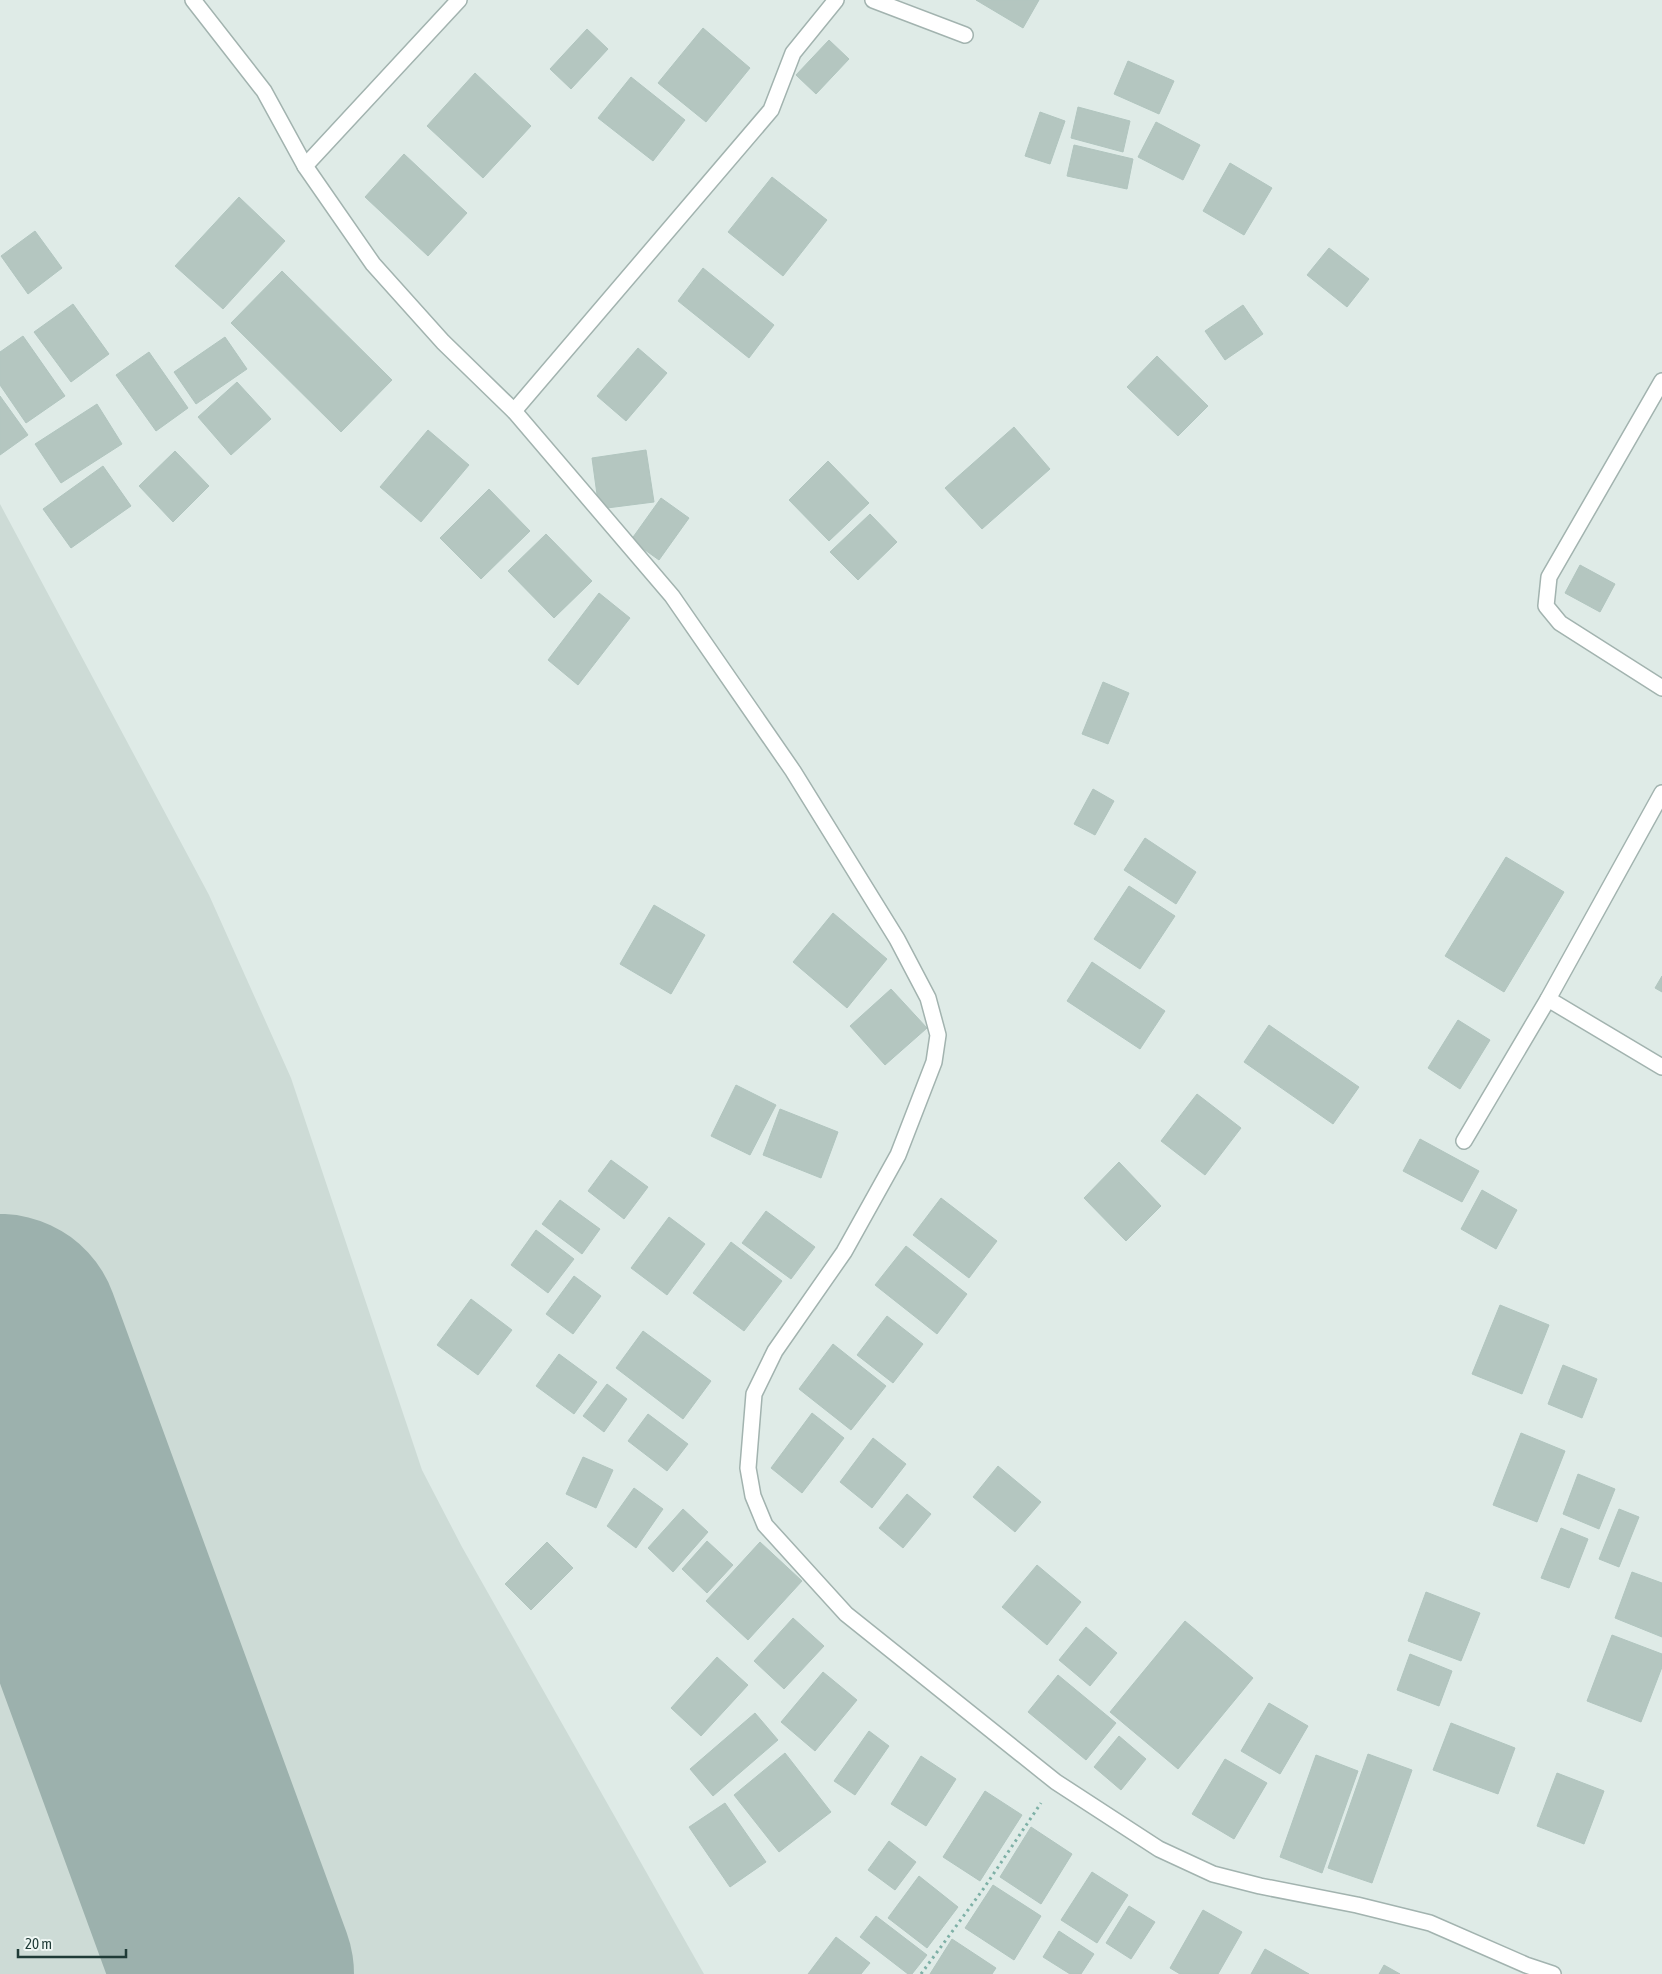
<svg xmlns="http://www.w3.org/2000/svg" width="1662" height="1974" font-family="'Asap Condensed',sans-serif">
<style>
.built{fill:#cddbd6}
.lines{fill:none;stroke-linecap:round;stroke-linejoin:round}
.runway{stroke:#9cb1ad;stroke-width:240}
.building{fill:#b4c6c0;stroke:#b1c5bf}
.lane-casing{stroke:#a2b3af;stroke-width:18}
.street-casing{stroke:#a2b3af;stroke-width:18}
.path{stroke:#7eb0a6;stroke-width:3;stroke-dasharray:2.5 4;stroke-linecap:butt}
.lane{stroke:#fff;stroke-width:15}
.street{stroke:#fff;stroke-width:15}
</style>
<rect width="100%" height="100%" fill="#dfebe7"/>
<polygon class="built" points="0,504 209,895 291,1078 422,1470 462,1547 704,1974 0,1974"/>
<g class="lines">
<polyline class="runway" points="0,1334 234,1974"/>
</g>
<g class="building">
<polygon points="976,0 1039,0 1023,28"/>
<polygon points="703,28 750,68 706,122 658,83"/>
<polygon points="587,29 608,49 571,89 550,69"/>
<polygon points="829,40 849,59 816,94 796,75"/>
<polygon points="1128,61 1174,81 1159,114 1114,94"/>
<polygon points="475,73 531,126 483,178 427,126"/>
<polygon points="631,77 685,120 653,161 598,118"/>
<polygon points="1078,107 1130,121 1123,152 1071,138"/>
<polygon points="1040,112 1065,121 1050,164 1025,156"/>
<polygon points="1156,122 1200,145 1183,180 1138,157"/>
<polygon points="1074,145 1133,159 1127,189 1067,176"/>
<polygon points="404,154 467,213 428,256 365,197"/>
<polygon points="1230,163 1272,188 1244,235 1203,211"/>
<polygon points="772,177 827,220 783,276 728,232"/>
<polygon points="239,197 285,241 223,309 175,266"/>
<polygon points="35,231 62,268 28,294 1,256"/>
<polygon points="1329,248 1369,279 1347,307 1307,275"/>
<polygon points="703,268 774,325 749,358 678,301"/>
<polygon points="282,271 392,380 341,432 231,323"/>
<polygon points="73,304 109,354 71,382 34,332"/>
<polygon points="1243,305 1263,334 1225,360 1205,331"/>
<polygon points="23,336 65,396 26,423 0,385 0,352"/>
<polygon points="225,337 247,369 196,404 174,372"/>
<polygon points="638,348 667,373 626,421 597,396"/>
<polygon points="149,352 188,408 156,431 116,375"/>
<polygon points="1157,356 1208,406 1178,436 1127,387"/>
<polygon points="237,382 271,419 231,455 198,417"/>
<polygon points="0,396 28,435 0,455"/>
<polygon points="97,404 122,444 61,483 35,444"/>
<polygon points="1014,427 1050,469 982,529 945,488"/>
<polygon points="428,430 469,465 421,522 380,487"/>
<polygon points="646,450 654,502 599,509 592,458"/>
<polygon points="175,451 209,486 173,522 139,486"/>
<polygon points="828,461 869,503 829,541 789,500"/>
<polygon points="103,466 131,506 71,548 43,509"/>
<polygon points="489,489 530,531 481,579 440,538"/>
<polygon points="661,498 689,518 659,560 631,540"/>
<polygon points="870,514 897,542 858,580 830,552"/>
<polygon points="546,534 592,581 554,618 508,571"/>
<polygon points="1580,565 1615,584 1600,612 1565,593"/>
<polygon points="599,593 630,618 578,685 548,660"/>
<polygon points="1103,682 1129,693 1108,744 1082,734"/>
<polygon points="1093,789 1114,801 1095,835 1074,824"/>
<polygon points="1145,838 1196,872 1176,904 1124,870"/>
<polygon points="1506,857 1564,892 1504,992 1445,956"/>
<polygon points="1129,886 1175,916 1140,969 1094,939"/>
<polygon points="654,905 705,935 671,994 620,964"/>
<polygon points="833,913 887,959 847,1008 793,962"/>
<polygon points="1092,962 1165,1011 1140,1049 1067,1001"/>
<polygon points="1662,976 1662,992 1655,988"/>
<polygon points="891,989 927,1028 885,1065 850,1026"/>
<polygon points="1458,1020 1490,1040 1460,1089 1428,1068"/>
<polygon points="1269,1025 1359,1087 1333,1124 1244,1062"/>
<polygon points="736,1085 776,1105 750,1155 711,1136"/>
<polygon points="1197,1094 1241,1128 1205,1175 1161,1141"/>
<polygon points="780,1109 838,1132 821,1178 763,1155"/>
<polygon points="1420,1139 1479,1171 1462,1202 1403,1171"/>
<polygon points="611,1160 648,1187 624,1219 588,1191"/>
<polygon points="1119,1162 1161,1206 1126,1241 1084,1198"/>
<polygon points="1482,1190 1517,1210 1496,1249 1461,1229"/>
<polygon points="941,1198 997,1241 969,1278 913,1235"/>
<polygon points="560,1200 600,1229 582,1254 542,1224"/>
<polygon points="766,1211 815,1247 791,1279 742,1243"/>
<polygon points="669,1217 705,1244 667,1295 631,1268"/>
<polygon points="536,1230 574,1259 548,1293 511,1265"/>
<polygon points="731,1242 782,1281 744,1331 693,1293"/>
<polygon points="906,1246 967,1294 937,1334 875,1285"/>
<polygon points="574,1276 601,1296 573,1334 546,1314"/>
<polygon points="471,1299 512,1330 478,1375 437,1345"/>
<polygon points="1500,1305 1549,1325 1522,1394 1472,1374"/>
<polygon points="887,1316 923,1344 893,1383 857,1355"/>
<polygon points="643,1331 711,1381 683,1419 616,1368"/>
<polygon points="833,1344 886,1386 851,1430 799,1389"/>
<polygon points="559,1354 597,1382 574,1414 536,1386"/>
<polygon points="1563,1365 1597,1379 1582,1418 1548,1404"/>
<polygon points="607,1384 627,1399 604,1432 583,1416"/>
<polygon points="812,1413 844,1438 802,1493 771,1468"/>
<polygon points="648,1414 688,1444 667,1471 628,1441"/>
<polygon points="1521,1433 1565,1451 1537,1522 1493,1505"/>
<polygon points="873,1438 906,1464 872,1508 840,1482"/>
<polygon points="583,1457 613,1470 596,1508 566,1494"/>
<polygon points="998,1466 1041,1502 1015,1532 973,1497"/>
<polygon points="1578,1474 1615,1489 1599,1529 1563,1514"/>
<polygon points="634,1488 663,1509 636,1548 607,1526"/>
<polygon points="907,1494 931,1514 903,1548 879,1528"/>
<polygon points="683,1509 708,1532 673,1572 648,1548"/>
<polygon points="1619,1509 1639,1517 1619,1567 1599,1559"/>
<polygon points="1561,1528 1588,1539 1569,1588 1541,1578"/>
<polygon points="707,1541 733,1565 707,1593 682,1569"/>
<polygon points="547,1542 573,1568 531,1610 505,1584"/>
<polygon points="760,1542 802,1581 748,1640 706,1601"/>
<polygon points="1037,1565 1081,1602 1047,1645 1002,1607"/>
<polygon points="1632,1572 1662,1583 1662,1637 1615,1618"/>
<polygon points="1426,1592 1480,1613 1461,1661 1408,1641"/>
<polygon points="793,1618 824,1646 784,1689 754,1661"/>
<polygon points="1185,1621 1253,1678 1178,1769 1110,1712"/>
<polygon points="1086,1627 1117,1653 1090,1686 1059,1660"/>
<polygon points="1612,1635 1662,1654 1662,1667 1641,1722 1587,1701"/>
<polygon points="1410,1654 1452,1671 1439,1706 1397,1690"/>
<polygon points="717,1657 748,1685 701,1736 671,1708"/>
<polygon points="823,1672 857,1700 815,1751 781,1722"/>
<polygon points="1058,1675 1116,1723 1086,1760 1028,1712"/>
<polygon points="1269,1703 1308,1726 1280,1774 1241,1751"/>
<polygon points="755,1713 778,1740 713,1796 690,1769"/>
<polygon points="1451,1723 1515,1748 1498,1794 1433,1770"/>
<polygon points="869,1731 889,1746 855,1795 834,1781"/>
<polygon points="1119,1736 1146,1759 1121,1790 1094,1767"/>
<polygon points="785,1753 831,1812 779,1852 734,1795"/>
<polygon points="1368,1754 1412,1770 1372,1883 1328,1868"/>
<polygon points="1316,1755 1358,1771 1322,1873 1280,1857"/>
<polygon points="921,1756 956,1779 926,1826 891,1804"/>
<polygon points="1225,1759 1267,1783 1234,1839 1192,1814"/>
<polygon points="1557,1773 1604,1791 1584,1844 1537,1826"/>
<polygon points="985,1791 1022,1815 980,1881 943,1857"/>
<polygon points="725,1803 766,1862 730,1887 689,1827"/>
<polygon points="1031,1827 1072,1854 1041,1904 1000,1877"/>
<polygon points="889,1841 916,1862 895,1890 868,1870"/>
<polygon points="1092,1872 1128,1895 1097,1943 1061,1920"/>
<polygon points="919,1876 958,1907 927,1948 888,1918"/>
<polygon points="993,1885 1041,1916 1014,1960 965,1928"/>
<polygon points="1129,1906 1155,1922 1131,1959 1106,1943"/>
<polygon points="1203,1910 1242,1932 1218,1974 1180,1974 1170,1968"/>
<polygon points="876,1916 927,1955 912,1974 908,1974 860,1937"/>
<polygon points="1059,1931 1094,1954 1081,1974 1070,1974 1043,1957"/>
<polygon points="836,1937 870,1963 861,1974 808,1974"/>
<polygon points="952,1939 996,1968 992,1974 930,1974"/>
<polygon points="1265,1949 1309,1974 1251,1974"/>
<polygon points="1384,1965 1400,1974 1379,1974"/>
</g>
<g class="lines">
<g class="lane-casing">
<g id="lane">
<polyline points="1662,381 1549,577 1546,606 1560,623 1662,688"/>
<polyline points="1548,999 1662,1067"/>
<polyline points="1464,1141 1548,999 1662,793"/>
</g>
</g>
<g class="street-casing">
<g id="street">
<polyline points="193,0 264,91 305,166 373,264 443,342 514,411 672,596 793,771 897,939 928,998 938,1035 934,1062 898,1155 844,1252 775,1351 754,1394 748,1468 753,1496 765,1525 846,1614 1056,1782 1159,1849 1213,1874 1260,1886 1357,1905 1430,1923 1526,1965 1553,1974"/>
<polyline points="873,0 965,35"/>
<polyline points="305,166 459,0"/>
<polyline points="514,411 771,110 793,53 836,0"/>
</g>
</g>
<polyline class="path" points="921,1974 984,1888 1041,1803"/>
<use href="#lane" class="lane"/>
<use href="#street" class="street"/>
</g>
<path d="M18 1949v8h108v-8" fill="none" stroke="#1f3b37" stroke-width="2.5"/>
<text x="25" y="1949" font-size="15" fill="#1f3b37" stroke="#eff7f4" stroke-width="4" paint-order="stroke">20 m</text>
</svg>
